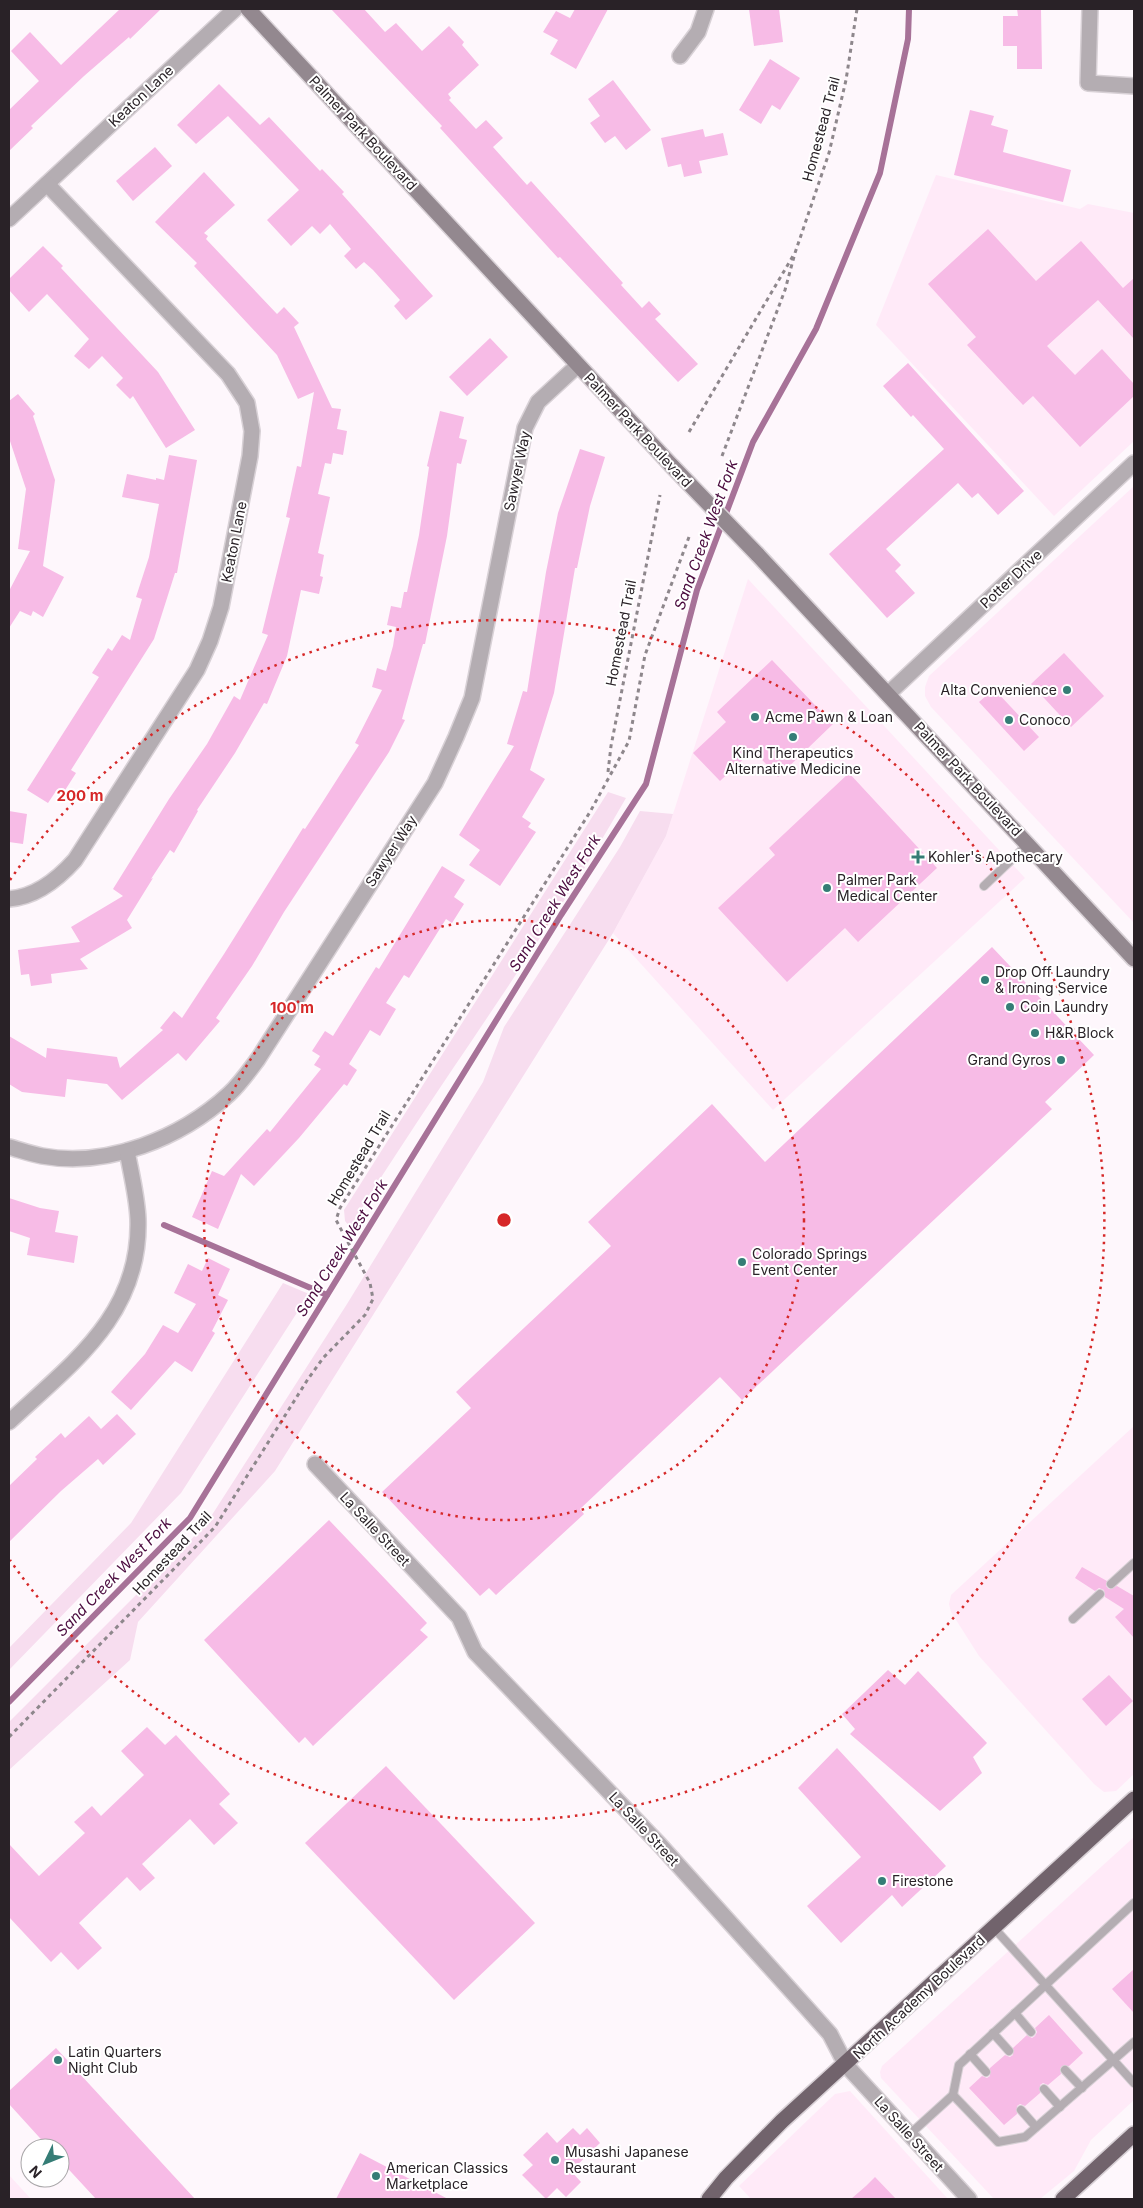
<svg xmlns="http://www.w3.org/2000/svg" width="1143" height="2208" font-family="Inter,sans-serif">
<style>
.built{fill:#ffeaf8}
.green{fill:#f7ddef}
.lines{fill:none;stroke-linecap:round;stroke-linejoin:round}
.stream{stroke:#a77298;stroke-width:6}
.building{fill:#f7bbe6}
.service-casing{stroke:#d8d1d6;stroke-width:10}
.minor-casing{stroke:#d8d1d6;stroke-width:18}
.secondary-casing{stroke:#d8d1d6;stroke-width:18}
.trunk-casing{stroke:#d8d1d6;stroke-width:18}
.path{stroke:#8e878c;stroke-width:3;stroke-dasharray:4 4;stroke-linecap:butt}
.service{stroke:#b4adb2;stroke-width:8}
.minor{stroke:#b4adb2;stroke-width:15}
.secondary{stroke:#93888f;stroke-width:15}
.trunk{stroke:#71636c;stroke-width:15}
.secondary-bridge-casing{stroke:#d8d1d6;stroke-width:18;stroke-linecap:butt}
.secondary-bridge{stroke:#93888f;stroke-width:15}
.ring{fill:none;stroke:#d62828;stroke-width:2.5;stroke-dasharray:2.5 5}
.poi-dot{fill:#357d76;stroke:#fff;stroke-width:2}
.labels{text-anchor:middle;stroke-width:4;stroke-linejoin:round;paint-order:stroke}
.street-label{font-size:14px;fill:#292227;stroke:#fff}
.poi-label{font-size:14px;fill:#292227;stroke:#fff;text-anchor:start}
.water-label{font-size:15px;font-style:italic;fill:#4a0a3e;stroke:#fff}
.centre{fill:#d62828;stroke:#fff;stroke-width:2.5}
.ring-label{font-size:15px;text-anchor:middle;font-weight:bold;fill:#d62828;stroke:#fff;stroke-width:4;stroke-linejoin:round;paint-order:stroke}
</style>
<rect width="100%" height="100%" fill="#fef7fc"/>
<g class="built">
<polygon points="936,175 1080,209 1088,204 1134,213 1134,441 1054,516 876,325"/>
<polygon points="1134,486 1134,923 931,707 925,696 925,687 929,676"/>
<polygon points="748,579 1025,878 773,1110 613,933 666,836"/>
<polygon points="1134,1426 1134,1774 1116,1791 1104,1792 1094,1784 979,1656 951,1612 949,1604 951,1595"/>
<polygon points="1134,1837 1134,2100 1091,2140 1074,2171 1040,2199 994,2199 881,2078 880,2072 882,2066"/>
<polygon points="850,2091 948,2199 751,2199 739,2186 835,2094"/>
<polygon points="9,2175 31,2199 9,2199"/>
</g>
<g class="green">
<path d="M608,792L626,798C542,946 439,1082 350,1227L345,1221L344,1210Z"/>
<polygon points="640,811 673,814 666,836 613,933 275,1471 138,1622 130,1660 9,1770 9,1722 189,1542 210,1518 347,1304 483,1082 504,1027 620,847"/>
<polygon points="283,1283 309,1294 181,1493 9,1670 9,1648 131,1523"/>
</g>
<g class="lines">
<g class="stream">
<polyline points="164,1225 327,1295"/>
<polyline points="9,1702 190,1518 561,915 646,784 697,590 753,442 816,329 880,173 908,39 909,9"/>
</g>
</g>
<g class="building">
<polygon points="120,9 161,9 130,39 129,37 84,76 31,126 33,128 9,151 9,110 39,81 11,51 30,32 61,65"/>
<polygon points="331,9 364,9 385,32 396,23 422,51 449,26 464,42 462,45 479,65 448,94 451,98 449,100 476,129 486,120 503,138 493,147 527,185 531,181 623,283 621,285 642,308 649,301 661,314 655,319 698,364 678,382 560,257 558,258 440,128 442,126"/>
<polygon points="575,9 608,9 576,69 550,54 558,40 543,32 556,11 570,18"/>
<polygon points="749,9 779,9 783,42 754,46"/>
<polygon points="1017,9 1041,9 1042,69 1017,69 1017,46 1003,46 1003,16 1018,16"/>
<polygon points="770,59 800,78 780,110 772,105 761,124 739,110"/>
<polygon points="613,80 651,130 626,150 615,136 605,143 590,123 600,116 588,99"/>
<polygon points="219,84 260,125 269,117 320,171 322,169 344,192 342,194 433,296 406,320 394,306 400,300 373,270 364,262 356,269 344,256 351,249 330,224 320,234 312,226 291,246 267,220 299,190 228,116 196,144 177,125"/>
<polygon points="970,110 994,116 991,125 1008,130 1003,152 1071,170 1063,202 954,175"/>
<polygon points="703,129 705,137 723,133 728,155 699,161 702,173 684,177 681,164 668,167 661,138"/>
<polygon points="155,147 172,166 133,201 116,181"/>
<polygon points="204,172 235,205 204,233 208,236 206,239 277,314 284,307 299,323 294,327 332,408 341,409 337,429 347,431 343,455 333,453 331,464 325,463 318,494 330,497 318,553 324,555 320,576 323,577 319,594 301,590 287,656 267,704 264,703 235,753 197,810 198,811 174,853 170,850 151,879 153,878 127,920 132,928 80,959 88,969 51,974 52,983 31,986 29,974 21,975 18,950 80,942 71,927 123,896 113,889 169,799 207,744 234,696 240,700 268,635 262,633 290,518 286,517 297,466 301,467 314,392 298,399 277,355 194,266 197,263 155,222"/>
<polygon points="988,229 1036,281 1081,241 1123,288 1134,278 1134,339 1098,300 1047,346 1075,375 1102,349 1134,384 1134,396 1080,447 1033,396 1023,405 967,345 976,337 928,284"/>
<polygon points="43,246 63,266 61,268 158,372 195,430 166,448 133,396 130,399 116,385 123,378 102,356 89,369 74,356 89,339 47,294 29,312 9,290 9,279"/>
<polygon points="490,338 508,357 467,396 449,377"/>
<polygon points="908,363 1024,491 998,515 978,493 972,498 958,483 886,549 901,565 895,571 915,593 887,618 829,554 944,449 913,415 911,417 883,386"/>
<polygon points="18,394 35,414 33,416 55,480 43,566 64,577 43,617 33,611 31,616 20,611 9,628 9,591 30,551 18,549 26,489 9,438 9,401"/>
<polygon points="440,411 464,417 459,438 467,440 461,464 457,463 447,536 425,644 423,644 402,719 405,720 389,752 284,912 252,966 216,1018 220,1021 186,1061 178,1053 122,1100 107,1084 67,1079 65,1097 22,1092 9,1084 9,1036 46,1058 47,1048 117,1057 120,1068 163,1030 160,1028 174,1011 182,1018 224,954 303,828 305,829 322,803 359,745 355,743 382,690 372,687 377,668 386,671 393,646 396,627 387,625 391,606 401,608 404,592 407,592 419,535 429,467 427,466"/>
<polygon points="580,449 605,457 590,506 577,568 575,568 554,693 530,770 545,779 522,817 531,823 528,827 536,832 500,886 469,865 480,850 459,835 514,746 507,744 523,691 527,692 546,572 558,513"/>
<polygon points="169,455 197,460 177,573 175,573 154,639 71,770 76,773 62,795 56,791 48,803 27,790 99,677 92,673 108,648 112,651 122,635 130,640 142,599 136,597 149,557 159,504 122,497 127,474 156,480 156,478 164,480"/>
<polygon points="1064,653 1104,696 1071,727 1031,684"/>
<polygon points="772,660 833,724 778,777 753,750 720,781 693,753 726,722 717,712"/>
<polygon points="994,689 1039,737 1024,751 979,702"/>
<polygon points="849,773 937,868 858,942 845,928 787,982 718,908 775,855 769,848"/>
<polygon points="9,811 27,814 23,844 9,842"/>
<polygon points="442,866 465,880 454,897 464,904 452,923 446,919 409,978 404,975 386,1003 396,1009 380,1036 370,1030 349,1064 357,1070 347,1086 344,1084 299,1138 254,1186 241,1174 218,1229 192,1217 212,1171 224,1176 267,1129 270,1132 321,1069 314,1065 320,1056 312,1051 325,1031 333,1036 376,967 379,969"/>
<polygon points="992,947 1094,1055 1045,1102 1052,1109 742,1400 720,1377 580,1509 584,1514 496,1595 489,1588 480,1596 382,1492 471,1408 456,1392 611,1246 588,1222 712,1104 765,1162"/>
<polygon points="9,1198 40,1208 59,1211 55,1232 78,1236 74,1263 27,1255 30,1238 9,1231"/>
<polygon points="208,1258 230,1269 218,1295 228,1300 212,1331 215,1333 192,1372 175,1361 131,1410 111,1392 145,1354 163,1325 178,1333 196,1304 174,1293 188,1264 202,1271"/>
<polygon points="117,1414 136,1434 103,1465 98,1459 61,1491 9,1542 9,1486 37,1459 35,1457 61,1433 65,1438 89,1416 101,1429"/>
<polygon points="329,1520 427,1623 420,1630 428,1637 313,1746 305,1737 299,1743 204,1640"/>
<polygon points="1082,1567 1107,1581 1106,1586 1109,1589 1117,1586 1134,1596 1134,1638 1115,1617 1124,1609 1105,1597 1104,1590 1099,1588 1095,1591 1075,1578"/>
<polygon points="888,1670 905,1685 918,1671 987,1743 973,1757 982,1773 940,1811 850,1734 855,1729 842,1714"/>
<polygon points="1109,1675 1133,1701 1106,1726 1082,1699"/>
<polygon points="147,1727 165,1745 176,1735 230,1794 219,1804 238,1823 214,1845 190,1819 142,1864 155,1878 140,1891 127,1877 79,1923 102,1948 78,1970 61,1952 51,1962 9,1917 9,1844 39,1876 85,1833 74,1822 92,1806 101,1816 144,1775 121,1751"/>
<polygon points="837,1748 946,1866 902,1907 892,1895 841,1943 807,1906 861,1857 798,1788"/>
<polygon points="386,1766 535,1923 454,2000 305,1843"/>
<polygon points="1134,1969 1134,2013 1112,1989"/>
<polygon points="1049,2015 1083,2053 1069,2066 1062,2066 1060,2069 1061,2074 1048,2085 1043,2083 1040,2085 1040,2093 1025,2106 1020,2104 1017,2106 1017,2114 1004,2125 969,2088 982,2076 987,2078 990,2076 990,2068 1005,2055 1010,2057 1013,2055 1013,2048 1027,2035 1032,2038 1035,2036 1037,2032 1035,2028"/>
<polygon points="56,2048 195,2199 96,2199 60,2160 60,2148 49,2148 9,2104 9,2091"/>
<polygon points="573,2128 580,2135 587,2128 600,2143 571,2171 581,2182 566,2197 557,2188 546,2199 522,2175 533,2165 523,2155 547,2132 557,2143"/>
<polygon points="360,2153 448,2199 336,2199"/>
<polygon points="875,2177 896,2199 851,2199 866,2186"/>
</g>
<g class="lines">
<g class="service-casing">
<g id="service">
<polyline points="984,886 1028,844"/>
<polyline points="1111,1584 1134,1563"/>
<polyline points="1073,1619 1100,1594"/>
<polyline points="994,1928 1134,2083"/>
<polyline points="1015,2013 1031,2032"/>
<polyline points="993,2033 1009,2051"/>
<polyline points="970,2054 986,2072"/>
<polyline points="1065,2070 1082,2088"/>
<polyline points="1044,2089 1060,2107"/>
<polyline points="953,2095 998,2142 1025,2137 1134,2042"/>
<polyline points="1021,2110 1036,2127"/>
<polyline points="910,2134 953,2095 959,2065 1134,1903"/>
</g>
</g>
<g class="minor-casing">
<g id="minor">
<polyline points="1090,9 1088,83 1134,86"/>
<polyline points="680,56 698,32 706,9"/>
<polyline points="9,219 235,9"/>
<polyline points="888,694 1134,463"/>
<path d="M9,899C36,897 58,879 75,860L197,670L210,641L221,607L250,456L252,431L247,403L228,374L47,184"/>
<path d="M9,1147C20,1150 31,1154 42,1156C108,1168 181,1138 229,1094C240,1084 249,1071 258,1059L435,783L456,737L472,698L525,428L538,402L577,366"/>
<path d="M9,1422C72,1363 141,1315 138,1219C137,1196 131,1173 127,1151"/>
<polyline points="315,1464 459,1617 475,1652 660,1845 805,2006 830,2034 846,2065 969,2199"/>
</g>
</g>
<g class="secondary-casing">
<g id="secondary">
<polyline points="248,9 671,465"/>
<polyline points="757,554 1134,959"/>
</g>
</g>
<g class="trunk-casing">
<g id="trunk">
<polyline points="709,2199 726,2178 782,2121 1134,1799"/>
<polyline points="1063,2199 1134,2134"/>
</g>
</g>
<g class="path">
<polyline points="689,432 793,256"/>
<polyline points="722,456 785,290 795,253 829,153 846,80 857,9"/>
<polyline points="608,772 611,746 660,495"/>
<polyline points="9,1737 215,1527 308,1379 323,1358 365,1315 373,1299 370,1283 336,1220 340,1208 590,812 629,741 645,655 689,537"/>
</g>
<use href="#service" class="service"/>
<use href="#minor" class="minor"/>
<use href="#secondary" class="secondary"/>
<use href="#trunk" class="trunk"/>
<g class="secondary-bridge-casing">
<polyline id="secondary-bridge" points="671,465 757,554"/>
</g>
<use href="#secondary-bridge" class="secondary-bridge"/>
</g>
<g class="ring">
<circle cx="504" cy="1220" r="300"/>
<path d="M10 880A600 600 0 1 1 10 1560"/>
</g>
<g class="poi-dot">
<circle cx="1067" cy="690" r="5"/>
<circle cx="755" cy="717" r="5"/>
<circle cx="1009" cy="720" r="5"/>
<circle cx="793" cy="737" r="5"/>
<path d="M915.5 849.5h5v5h5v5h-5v5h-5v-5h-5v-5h5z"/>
<circle cx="827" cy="888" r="5"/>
<circle cx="985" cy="980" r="5"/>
<circle cx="1010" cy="1007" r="5"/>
<circle cx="1035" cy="1033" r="5"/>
<circle cx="1061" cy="1060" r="5"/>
<circle cx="742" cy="1262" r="5"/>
<circle cx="882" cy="1881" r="5"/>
<circle cx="58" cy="2060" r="5"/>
<circle cx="555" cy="2160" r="5"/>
<circle cx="376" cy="2176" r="5"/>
</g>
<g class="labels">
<g class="street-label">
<text transform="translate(141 96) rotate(-43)" y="5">Keaton Lane</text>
<text transform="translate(821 129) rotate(-75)" y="5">Homestead Trail</text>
<text transform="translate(363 133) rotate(47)" y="5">Palmer Park Boulevard</text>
<text transform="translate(638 430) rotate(47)" y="5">Palmer Park Boulevard</text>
<text transform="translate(517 471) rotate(-78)" y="5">Sawyer Way</text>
<text transform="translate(234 542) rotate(-79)" y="5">Keaton Lane</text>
<text transform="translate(1011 579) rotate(-43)" y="5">Potter Drive</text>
<text transform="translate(621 633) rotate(-79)" y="5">Homestead Trail</text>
<text transform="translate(968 779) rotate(47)" y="5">Palmer Park Boulevard</text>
<text transform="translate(391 851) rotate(-57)" y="5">Sawyer Way</text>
<text transform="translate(359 1158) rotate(-59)" y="5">Homestead Trail</text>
<text transform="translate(375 1529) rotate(47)" y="5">La Salle Street</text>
<text transform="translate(172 1553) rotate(-47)" y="5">Homestead Trail</text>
<text transform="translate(644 1829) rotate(47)" y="5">La Salle Street</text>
<text transform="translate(919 1997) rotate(-43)" y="5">North Academy Boulevard</text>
<text transform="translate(909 2134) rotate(48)" y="5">La Salle Street</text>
</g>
<g class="poi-label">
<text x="1057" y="695" text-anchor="end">Alta Convenience</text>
<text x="765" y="722">Acme Pawn &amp; Loan</text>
<text x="1019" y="725">Conoco</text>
<text x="793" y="758" text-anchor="middle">Kind Therapeutics<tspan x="793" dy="16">Alternative Medicine</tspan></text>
<text x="928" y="862">Kohler's Apothecary</text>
<text x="837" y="885">Palmer Park<tspan x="837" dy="16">Medical Center</tspan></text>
<text x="995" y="977">Drop Off Laundry<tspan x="995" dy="16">&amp; Ironing Service</tspan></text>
<text x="1020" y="1012">Coin Laundry</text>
<text x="1045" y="1038">H&amp;R Block</text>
<text x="1051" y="1065" text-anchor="end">Grand Gyros</text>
<text x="752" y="1259">Colorado Springs<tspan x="752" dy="16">Event Center</tspan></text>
<text x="892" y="1886">Firestone</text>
<text x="68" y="2057">Latin Quarters<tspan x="68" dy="16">Night Club</tspan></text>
<text x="565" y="2157">Musashi Japanese<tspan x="565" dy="16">Restaurant</tspan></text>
<text x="386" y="2173">American Classics<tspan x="386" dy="16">Marketplace</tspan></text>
</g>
<g class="water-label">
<text transform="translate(706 535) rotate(-70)" y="5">Sand Creek West Fork</text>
<text transform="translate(555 903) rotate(-58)" y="5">Sand Creek West Fork</text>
<text transform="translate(342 1248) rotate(-58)" y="5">Sand Creek West Fork</text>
<text transform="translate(114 1577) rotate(-46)" y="5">Sand Creek West Fork</text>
</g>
</g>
<circle cx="504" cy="1220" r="8" class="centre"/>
<g class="ring-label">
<text x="80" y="801">200 m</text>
<text x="292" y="1013">100 m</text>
</g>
<rect width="1143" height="2208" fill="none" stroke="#292227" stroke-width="20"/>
<g transform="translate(45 2163) rotate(227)"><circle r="24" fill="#ffffff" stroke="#a9a7a9"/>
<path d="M0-4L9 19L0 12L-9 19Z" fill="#357d76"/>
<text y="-8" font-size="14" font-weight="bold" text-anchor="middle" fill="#292227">N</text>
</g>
</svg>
